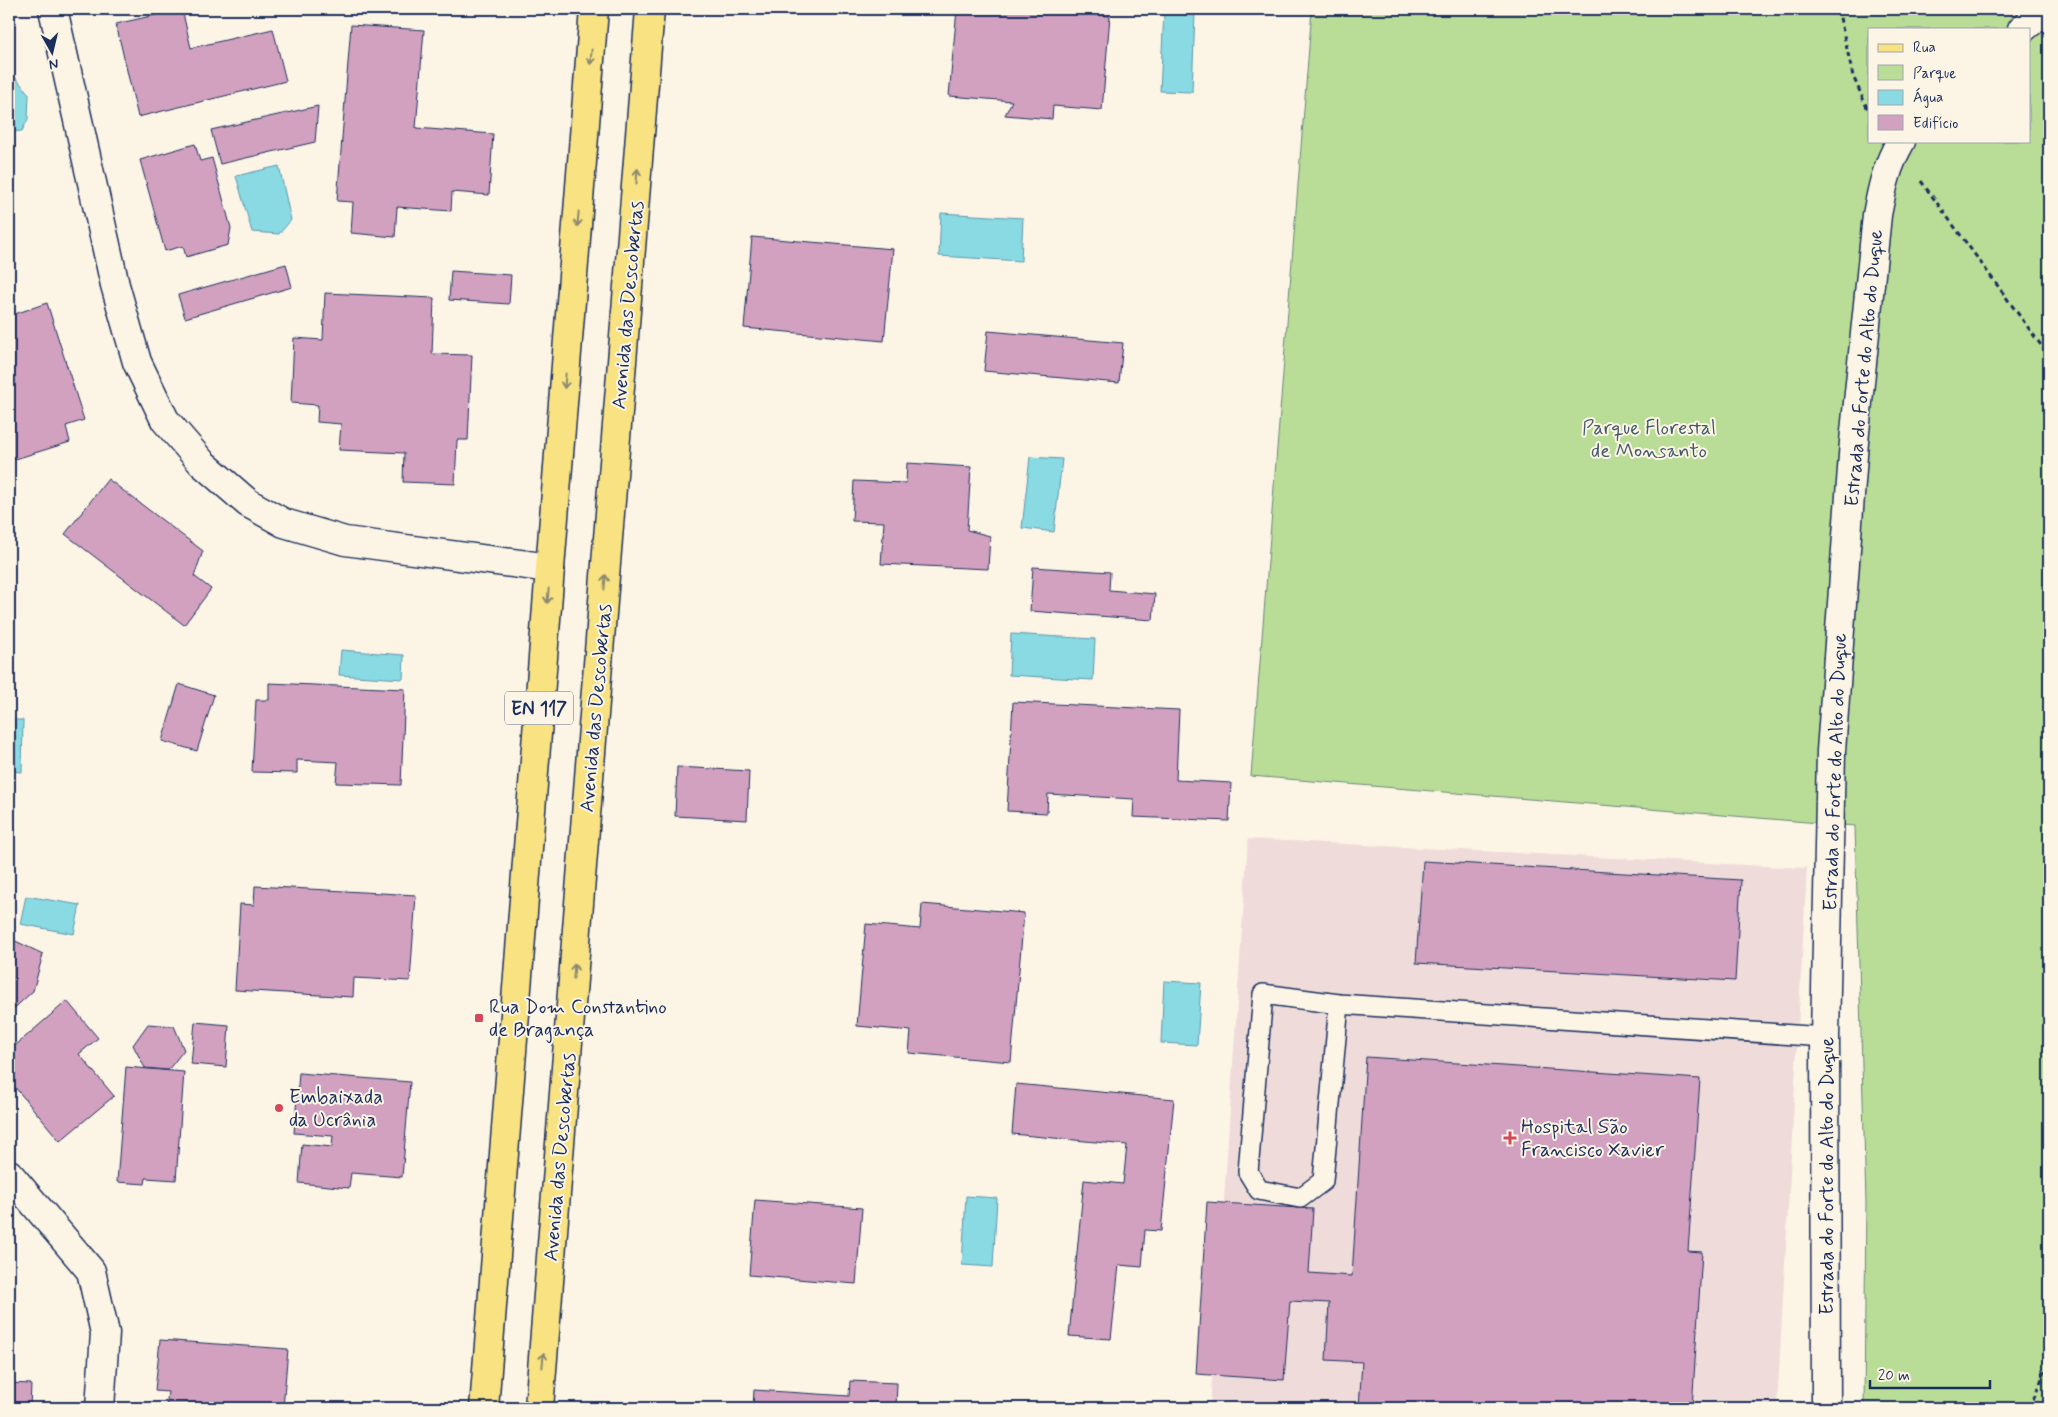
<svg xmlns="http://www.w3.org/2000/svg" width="2058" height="1417" font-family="Mynerve,sans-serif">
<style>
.built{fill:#efdcda}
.green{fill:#b9dd97;stroke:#6a867a;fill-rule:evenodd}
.water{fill:#89dae2;stroke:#5d96ad}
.building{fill:#d2a1c0;stroke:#1b2f5e}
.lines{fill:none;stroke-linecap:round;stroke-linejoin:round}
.lane-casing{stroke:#1b2f5e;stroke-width:22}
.street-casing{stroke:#1b2f5e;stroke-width:31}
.primary-casing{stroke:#1b2f5e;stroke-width:31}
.path{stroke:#1b2f5e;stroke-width:3;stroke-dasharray:5 4;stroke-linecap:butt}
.lane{stroke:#fcf5e5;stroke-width:19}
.street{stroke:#fcf5e5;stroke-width:28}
.primary{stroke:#f8e281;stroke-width:28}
.oneway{stroke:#8a8870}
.poi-dot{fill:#d1495b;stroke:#fcf5e5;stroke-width:2}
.labels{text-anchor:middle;stroke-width:4;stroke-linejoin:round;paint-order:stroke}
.shield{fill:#fcf5e5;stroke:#5e6a86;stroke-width:1}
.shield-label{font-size:19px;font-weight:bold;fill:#1b2f5e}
.street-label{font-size:20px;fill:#1b2f5e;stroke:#fcf5e5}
.park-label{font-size:20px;fill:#425a6c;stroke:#fcf5e5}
.poi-label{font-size:20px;fill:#1b2f5e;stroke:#fcf5e5;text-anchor:start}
</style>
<rect width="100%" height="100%" fill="#fcf5e5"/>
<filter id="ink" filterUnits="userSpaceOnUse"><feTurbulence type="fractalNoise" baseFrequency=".02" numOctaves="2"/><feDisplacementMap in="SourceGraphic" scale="10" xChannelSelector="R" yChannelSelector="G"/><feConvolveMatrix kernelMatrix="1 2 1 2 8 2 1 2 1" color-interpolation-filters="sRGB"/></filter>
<g filter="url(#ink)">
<polygon class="built" points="1248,839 1807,868 1777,1408 1210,1408"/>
<path class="green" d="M1312,9H2049V1408H1864L1866,1202L1855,826L1251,776ZM1869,29H2029V141H1869Z"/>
<g class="water">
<polygon points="1164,12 1195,13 1192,92 1160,91"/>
<polygon points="9,76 15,77 29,94 28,119 22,131 9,132"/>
<polygon points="279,166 291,220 279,234 252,232 236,176"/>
<polygon points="941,213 1023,218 1021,261 939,256"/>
<polygon points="1030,457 1062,459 1054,532 1022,528"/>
<polygon points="1011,634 1095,639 1093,680 1009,675"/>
<polygon points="341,650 404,655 403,679 339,675"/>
<polygon points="9,720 23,720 22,772 9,771"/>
<polygon points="26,896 80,905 74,934 20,924"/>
<polygon points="1164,981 1201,983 1197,1045 1161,1043"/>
<polygon points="966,1196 997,1198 993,1267 962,1265"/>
</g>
<g class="building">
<polygon points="182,9 191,48 273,29 286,81 138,117 116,24"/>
<polygon points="957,9 1027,9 1110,16 1102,110 1053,106 1052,119 1005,115 1012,101 949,96"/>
<polygon points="351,25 424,30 416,128 493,134 489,195 452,192 451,211 397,207 395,237 351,233 353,202 337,201"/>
<polygon points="318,106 315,142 220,164 211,130"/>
<polygon points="195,144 200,161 212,158 231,228 228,245 186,257 183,246 165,251 140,160"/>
<polygon points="752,237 893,249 884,341 744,328"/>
<polygon points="286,264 292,287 185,318 178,295"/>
<polygon points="451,271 511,275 509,304 449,300"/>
<polygon points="325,293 434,298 432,354 472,355 468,440 457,440 455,484 403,482 404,453 339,450 341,424 317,422 318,405 291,403 294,338 323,340"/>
<polygon points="47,303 84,420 66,426 70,442 9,461 9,316"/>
<polygon points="988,331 1123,343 1119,383 984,371"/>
<polygon points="907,463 971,467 967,530 990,536 988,569 881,564 884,522 852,521 854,481 906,483"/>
<polygon points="108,479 203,551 194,576 211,589 184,625 65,534"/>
<polygon points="1033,567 1110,572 1109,590 1155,594 1153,620 1030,611"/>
<polygon points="269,683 405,689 401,785 336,783 338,762 297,760 297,773 252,772 256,700 269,700"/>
<polygon points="179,684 214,695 197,751 162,741"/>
<polygon points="1013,702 1179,710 1176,780 1231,783 1229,821 1133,817 1134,799 1048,794 1047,813 1007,811"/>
<polygon points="677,767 749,771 747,820 675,816"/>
<polygon points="1423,861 1741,880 1735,981 1416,963"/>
<polygon points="255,886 416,895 410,981 354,978 353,997 235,990 240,904 254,905"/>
<polygon points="922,904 1024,913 1011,1062 909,1053 911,1031 857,1026 866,924 920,929"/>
<polygon points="9,938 43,954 33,991 9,1013"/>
<polygon points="67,1001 98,1038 79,1054 114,1096 60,1141 9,1080 9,1051"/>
<polygon points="195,1022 229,1025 226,1067 191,1064"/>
<polygon points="148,1024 174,1026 184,1050 168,1070 145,1068 133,1045"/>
<polygon points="1366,1057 1700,1079 1688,1251 1702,1252 1692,1408 1359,1408 1362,1362 1326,1360 1329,1303 1290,1301 1284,1380 1196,1374 1207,1202 1313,1209 1309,1273 1352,1276"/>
<polygon points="126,1067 184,1072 176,1180 146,1178 145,1184 117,1182"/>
<polygon points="299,1073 410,1082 402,1177 351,1173 349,1188 299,1183 302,1144 332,1147 333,1136 294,1133"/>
<polygon points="1016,1084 1174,1099 1161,1231 1145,1230 1142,1267 1119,1265 1111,1339 1069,1336 1084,1180 1123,1184 1127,1145 1012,1134"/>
<polygon points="755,1200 862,1208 856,1284 749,1275"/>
<polygon points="160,1340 288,1349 283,1408 166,1408 168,1392 155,1391"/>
<polygon points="850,1381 897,1383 896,1408 753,1408 754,1390 849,1396"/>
<polygon points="9,1383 31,1384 30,1408 9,1408"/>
</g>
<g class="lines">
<g class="lane-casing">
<polyline id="lane" points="1339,1004 1263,994 1248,1172 1259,1190 1300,1198 1323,1181 1339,1004 1825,1037"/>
</g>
<g class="street-casing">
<g id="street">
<polyline points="53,9 115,285 137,362 165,420 202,463 248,503 284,523 345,541 550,568"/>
<polyline points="2022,29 2047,9"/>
<polyline points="9,1174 91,1271 105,1333 100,1408"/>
<path d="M1826,1408L1825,1037L1831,751L1854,442L1877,215C1882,188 1887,165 1901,141"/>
</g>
</g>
<g class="primary-casing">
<g id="primary">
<polyline points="484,1408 594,9"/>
<polyline points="539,1408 650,9"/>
</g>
</g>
<g class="path">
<polyline points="1838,9 1853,76 1869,112"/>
<polyline points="1921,181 2049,356"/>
<polyline points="2030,1408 2049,1361"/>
</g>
<use href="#lane" class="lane"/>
<use href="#street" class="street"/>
<use href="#primary" class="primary"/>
</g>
<defs><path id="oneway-shaft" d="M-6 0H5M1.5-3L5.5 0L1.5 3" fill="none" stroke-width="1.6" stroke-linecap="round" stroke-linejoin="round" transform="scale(1.25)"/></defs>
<g class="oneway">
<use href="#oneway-shaft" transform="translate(591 57) rotate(95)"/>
<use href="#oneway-shaft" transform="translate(637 176) rotate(-85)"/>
<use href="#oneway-shaft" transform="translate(578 219) rotate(95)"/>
<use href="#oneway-shaft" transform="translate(565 381) rotate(95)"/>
<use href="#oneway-shaft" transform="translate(605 582) rotate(-85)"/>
<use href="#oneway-shaft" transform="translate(548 596) rotate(95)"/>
<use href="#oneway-shaft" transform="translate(574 971) rotate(-85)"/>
<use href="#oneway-shaft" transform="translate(543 1360) rotate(-85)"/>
</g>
</g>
<g class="poi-dot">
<rect x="474" y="1013" width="10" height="10" rx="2.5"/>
<circle cx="279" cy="1108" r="5"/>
<path d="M1507.5 1130.5h5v5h5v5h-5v5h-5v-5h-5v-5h5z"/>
</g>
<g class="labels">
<rect class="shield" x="505" y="691.5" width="68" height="33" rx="4"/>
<g class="shield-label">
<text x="539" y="715">EN 117</text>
</g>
<g class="street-label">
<text transform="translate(627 305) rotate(-85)" y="7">Avenida das Descobertas</text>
<text transform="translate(1863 368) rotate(-85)" y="7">Estrada do Forte do Alto do Duque</text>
<text transform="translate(595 708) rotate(-85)" y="7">Avenida das Descobertas</text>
<text transform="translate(1834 772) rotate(-88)" y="7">Estrada do Forte do Alto do Duque</text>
<text transform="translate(559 1157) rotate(-85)" y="7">Avenida das Descobertas</text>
<text transform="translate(1826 1176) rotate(-90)" y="7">Estrada do Forte do Alto do Duque</text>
</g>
<g class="park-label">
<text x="1649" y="434">Parque Florestal<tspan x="1649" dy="23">de Monsanto</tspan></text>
</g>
<g class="poi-label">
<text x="489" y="1013">Rua Dom Constantino<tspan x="489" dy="23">de Bragança</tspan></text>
<text x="289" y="1103">Embaixada<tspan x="289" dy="23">da Ucrânia</tspan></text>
<text x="1521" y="1133">Hospital São<tspan x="1521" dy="23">Francisco Xavier</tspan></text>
</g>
</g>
<rect width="2058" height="1417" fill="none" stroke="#fcf5e5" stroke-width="30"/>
<rect x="15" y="15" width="2028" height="1387" fill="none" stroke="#1b2f5e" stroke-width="2" filter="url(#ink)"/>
<rect x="1868" y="28" width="162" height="115" fill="#fcf5e5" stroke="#a2a6af"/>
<rect x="1878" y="44" width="25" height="8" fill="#f8e281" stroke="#a2a6af"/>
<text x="1913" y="52" font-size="15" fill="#1b2f5e">Rua</text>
<rect x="1878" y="65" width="25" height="15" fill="#b9dd97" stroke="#a2a6af"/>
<text x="1913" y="78" font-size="15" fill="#1b2f5e">Parque</text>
<rect x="1878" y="90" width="25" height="15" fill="#89dae2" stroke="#a2a6af"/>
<text x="1913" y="102" font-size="15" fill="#1b2f5e">Água</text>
<rect x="1878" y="115" width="25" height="15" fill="#d2a1c0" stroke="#a2a6af"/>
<text x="1913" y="128" font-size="15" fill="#1b2f5e">Edifício</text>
<g transform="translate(52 52) rotate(172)" stroke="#fcf5e5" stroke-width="4" paint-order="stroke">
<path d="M0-4L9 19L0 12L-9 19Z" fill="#1b2f5e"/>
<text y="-8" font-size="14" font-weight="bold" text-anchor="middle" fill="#1b2f5e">N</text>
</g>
<path d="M1870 1380v8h120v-8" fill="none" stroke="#1b2f5e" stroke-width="2.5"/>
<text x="1878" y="1380" font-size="15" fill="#1b2f5e" stroke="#fcf5e5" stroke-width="4" paint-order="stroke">20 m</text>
</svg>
